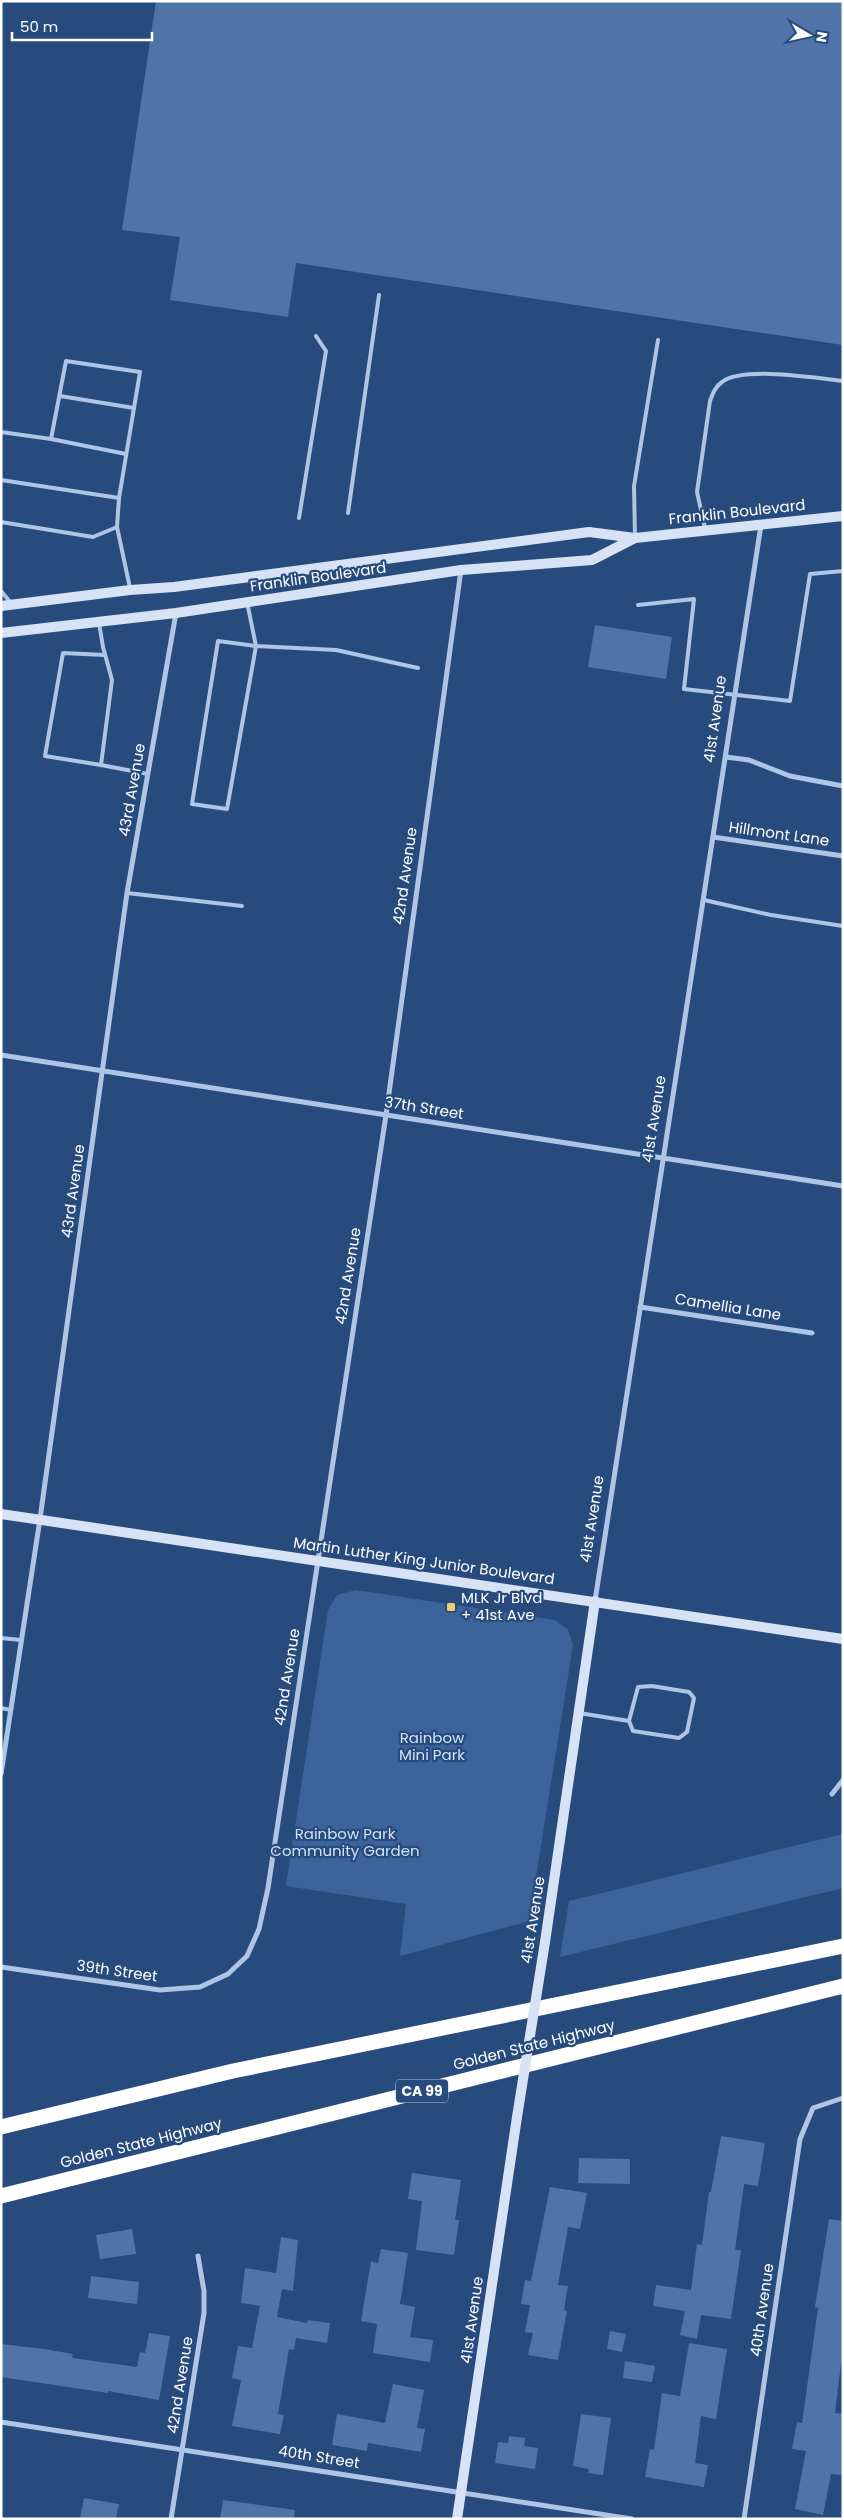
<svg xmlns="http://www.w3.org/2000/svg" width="844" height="2520" font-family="Poppins,sans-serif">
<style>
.green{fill:#3c649b}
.building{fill:#5074a6}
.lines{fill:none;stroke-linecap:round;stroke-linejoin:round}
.lane{stroke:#aec5e5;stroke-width:4}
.street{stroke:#aec5e5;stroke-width:5}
.secondary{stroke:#d7e3f5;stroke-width:10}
.highway{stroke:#fff;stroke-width:15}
.secondary-bridge{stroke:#d7e3f5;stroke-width:10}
.poi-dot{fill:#eccd74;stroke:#284b7e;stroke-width:2}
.labels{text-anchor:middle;stroke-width:4.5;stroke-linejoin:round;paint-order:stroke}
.shield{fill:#284b7e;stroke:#bec9d8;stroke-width:1}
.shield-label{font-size:14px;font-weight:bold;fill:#fff}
.street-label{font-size:15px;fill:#fff;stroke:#284b7e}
.poi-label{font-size:15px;fill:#fff;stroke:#284b7e;text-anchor:start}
.park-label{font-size:15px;fill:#d1e0f4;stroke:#284b7e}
</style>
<rect width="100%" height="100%" fill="#284b7e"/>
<g class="green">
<polygon points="356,1590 555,1620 568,1630 573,1645 529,1921 400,1956 406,1904 286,1886 328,1610 337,1595"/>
<polygon points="843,1834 843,1888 560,1957 569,1901"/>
</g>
<g class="building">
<polygon points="156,1 843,1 843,345 296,263 288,317 170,300 180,237 122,230"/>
<polygon points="595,625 672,637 666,679 588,667"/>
<polygon points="721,2136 765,2143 758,2186 744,2184 735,2250 741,2250 731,2319 701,2315 697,2339 680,2335 685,2311 653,2306 656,2285 691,2290 697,2244 702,2245 709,2192 711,2192"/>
<polygon points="579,2158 630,2159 630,2184 578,2183"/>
<polygon points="412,2173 461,2180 455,2220 459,2220 454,2255 416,2250 422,2201 408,2199"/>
<polygon points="550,2187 587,2193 580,2229 568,2227 558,2285 568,2286 564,2310 567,2311 558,2360 528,2355 533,2333 525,2332 530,2305 521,2304 525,2280 531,2281"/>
<polygon points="829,2219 843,2221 843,2347 835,2413 843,2414 843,2475 831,2474 823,2515 795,2509 806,2451 792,2449 797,2422 802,2423 818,2308 815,2307"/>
<polygon points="132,2229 136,2254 100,2259 96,2235"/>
<polygon points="281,2237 298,2240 293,2291 282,2289 277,2317 307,2323 308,2320 330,2323 327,2343 296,2338 294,2350 289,2349 278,2414 284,2415 280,2434 232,2426 241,2380 232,2378 238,2346 252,2348 260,2306 241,2303 245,2268 276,2273"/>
<polygon points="381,2249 408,2253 400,2304 415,2307 410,2337 433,2340 430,2362 373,2353 377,2324 361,2321 371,2261 378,2263"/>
<polygon points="91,2276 139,2282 137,2304 88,2298"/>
<polygon points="610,2331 626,2334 622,2352 607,2349"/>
<polygon points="149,2333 170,2336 159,2400 108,2391 108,2393 1,2377 1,2344 44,2349 73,2354 72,2358 137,2367 140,2352 145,2353"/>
<polygon points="689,2343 727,2349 716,2419 701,2416 695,2463 708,2465 704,2487 645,2477 650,2449 654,2450 662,2393 680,2396"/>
<polygon points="625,2361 655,2366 652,2382 623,2378"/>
<polygon points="393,2384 424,2390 417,2428 425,2429 421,2452 368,2443 367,2451 332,2445 337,2414 385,2423"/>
<polygon points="581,2414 611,2418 603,2475 588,2473 589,2469 573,2466"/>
<polygon points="509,2436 525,2438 524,2446 538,2448 535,2469 495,2463 498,2442 508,2443"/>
<polygon points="84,2498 119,2504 116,2519 80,2519"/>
<polygon points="223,2500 295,2510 294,2519 220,2519"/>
</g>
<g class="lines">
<g class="lane">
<polyline points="60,396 134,408"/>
<polyline points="1,432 51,439 66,361 140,372 119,498 117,527 130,588"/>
<polyline points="51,439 126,454"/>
<polyline points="1,480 119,498"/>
<polyline points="348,513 379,295"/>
<polyline points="299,518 326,351 316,336"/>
<polyline points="1,522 93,537 117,527"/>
<path d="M705,528L697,492L710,401C713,393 715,387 722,382C743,366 816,378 843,381"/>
<polyline points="635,538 634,486 658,340"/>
<polyline points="1,591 11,603"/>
<polyline points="247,602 256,646 336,650 418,668"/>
<polyline points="638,605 694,599 684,689 790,701 810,574 843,571"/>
<polyline points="99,623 103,647 112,680 101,765 148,774"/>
<polygon points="218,641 256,646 227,809 192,804"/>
<polyline points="101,765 45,756 63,653 105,655"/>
<polyline points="127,893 242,906"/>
<polyline points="704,900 771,915 843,926"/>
<polyline points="1,1638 21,1640"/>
<polyline points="1,1708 11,1710"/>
<polyline points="579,1713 629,1721 638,1687 652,1686 689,1692 694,1698 687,1732 679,1738 633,1731 629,1721"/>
</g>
<g class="street">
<polyline points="726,757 749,760 790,776 843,786"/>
<polyline points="713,837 843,856"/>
<polyline points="1,1055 843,1186"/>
<polyline points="640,1307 812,1333"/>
<polyline points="595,1601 761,525"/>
<polyline points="1,1774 40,1519 127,893 176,613"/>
<polyline points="832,1794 843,1780"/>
<polyline points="1,1967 160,1990 200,1987 228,1974 247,1956 259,1929 268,1888 386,1115 461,570"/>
<polyline points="1,2422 632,2519"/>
<polyline points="171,2519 204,2313 204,2291 198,2256"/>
<polyline points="744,2519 800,2139 813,2108 843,2098"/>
</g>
<g class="secondary">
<polyline points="1,606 130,590 174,587 589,532 635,538 843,516"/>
<polyline points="1,633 176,613 461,570 592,560 635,538"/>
<polyline points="1,1514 843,1639"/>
<polyline points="545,1942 595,1601"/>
<polyline points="457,2519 517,2117"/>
</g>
<g class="highway">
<polyline points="1,2127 233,2071 843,1946"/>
<polyline points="1,2196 843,1986"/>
</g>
<polyline class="secondary-bridge" points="517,2117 545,1942"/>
</g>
<rect class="poi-dot" x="446" y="1602" width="10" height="10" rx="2.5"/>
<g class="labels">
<rect class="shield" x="396" y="2079.5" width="52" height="23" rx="4"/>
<g class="shield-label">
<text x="422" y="2096">CA 99</text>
</g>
<g class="street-label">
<text transform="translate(737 512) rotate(-6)" y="5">Franklin Boulevard</text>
<text transform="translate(318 577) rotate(-8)" y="5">Franklin Boulevard</text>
<text transform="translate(715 719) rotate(-82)" y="5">41st Avenue</text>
<text transform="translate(132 790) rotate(-80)" y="5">43rd Avenue</text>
<text transform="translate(779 834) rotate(8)" y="5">Hillmont Lane</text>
<text transform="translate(405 876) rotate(-82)" y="5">42nd Avenue</text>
<text transform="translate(424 1108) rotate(9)" y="5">37th Street</text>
<text transform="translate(654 1119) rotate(-81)" y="5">41st Avenue</text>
<text transform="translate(73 1191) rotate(-82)" y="5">43rd Avenue</text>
<text transform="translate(348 1276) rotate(-81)" y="5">42nd Avenue</text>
<text transform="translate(728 1307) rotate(9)" y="5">Camellia Lane</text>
<text transform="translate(592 1519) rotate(-81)" y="5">41st Avenue</text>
<text transform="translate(424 1561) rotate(8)" y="5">Martin Luther King Junior Boulevard</text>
<text transform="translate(287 1677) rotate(-81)" y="5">42nd Avenue</text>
<text transform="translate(533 1920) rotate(-81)" y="5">41st Avenue</text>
<text transform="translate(117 1971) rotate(8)" y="5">39th Street</text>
<text transform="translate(534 2045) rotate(-14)" y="5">Golden State Highway</text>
<text transform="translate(141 2143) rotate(-14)" y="5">Golden State Highway</text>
<text transform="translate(762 2310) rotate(-82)" y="5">40th Avenue</text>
<text transform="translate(472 2320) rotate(-82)" y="5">41st Avenue</text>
<text transform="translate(180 2385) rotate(-81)" y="5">42nd Avenue</text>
<text transform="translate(319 2457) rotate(9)" y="5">40th Street</text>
</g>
<g class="poi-label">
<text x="461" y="1603">MLK Jr Blvd<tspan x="461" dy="17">+ 41st Ave</tspan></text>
</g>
<g class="park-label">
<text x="432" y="1743">Rainbow<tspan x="432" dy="17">Mini Park</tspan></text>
<text x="345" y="1839">Rainbow Park<tspan x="345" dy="17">Community Garden</tspan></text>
</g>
</g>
<rect width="844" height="2520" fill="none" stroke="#ffffff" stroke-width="5"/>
<g transform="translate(809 35) rotate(99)" stroke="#284b7e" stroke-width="4" paint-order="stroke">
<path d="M0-4L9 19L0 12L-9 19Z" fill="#ffffff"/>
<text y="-8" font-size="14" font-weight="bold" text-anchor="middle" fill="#ffffff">N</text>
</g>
<path d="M12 32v8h140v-8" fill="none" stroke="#ffffff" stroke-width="2.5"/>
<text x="20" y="32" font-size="15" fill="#ffffff" stroke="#284b7e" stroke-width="4" paint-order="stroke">50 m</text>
</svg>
